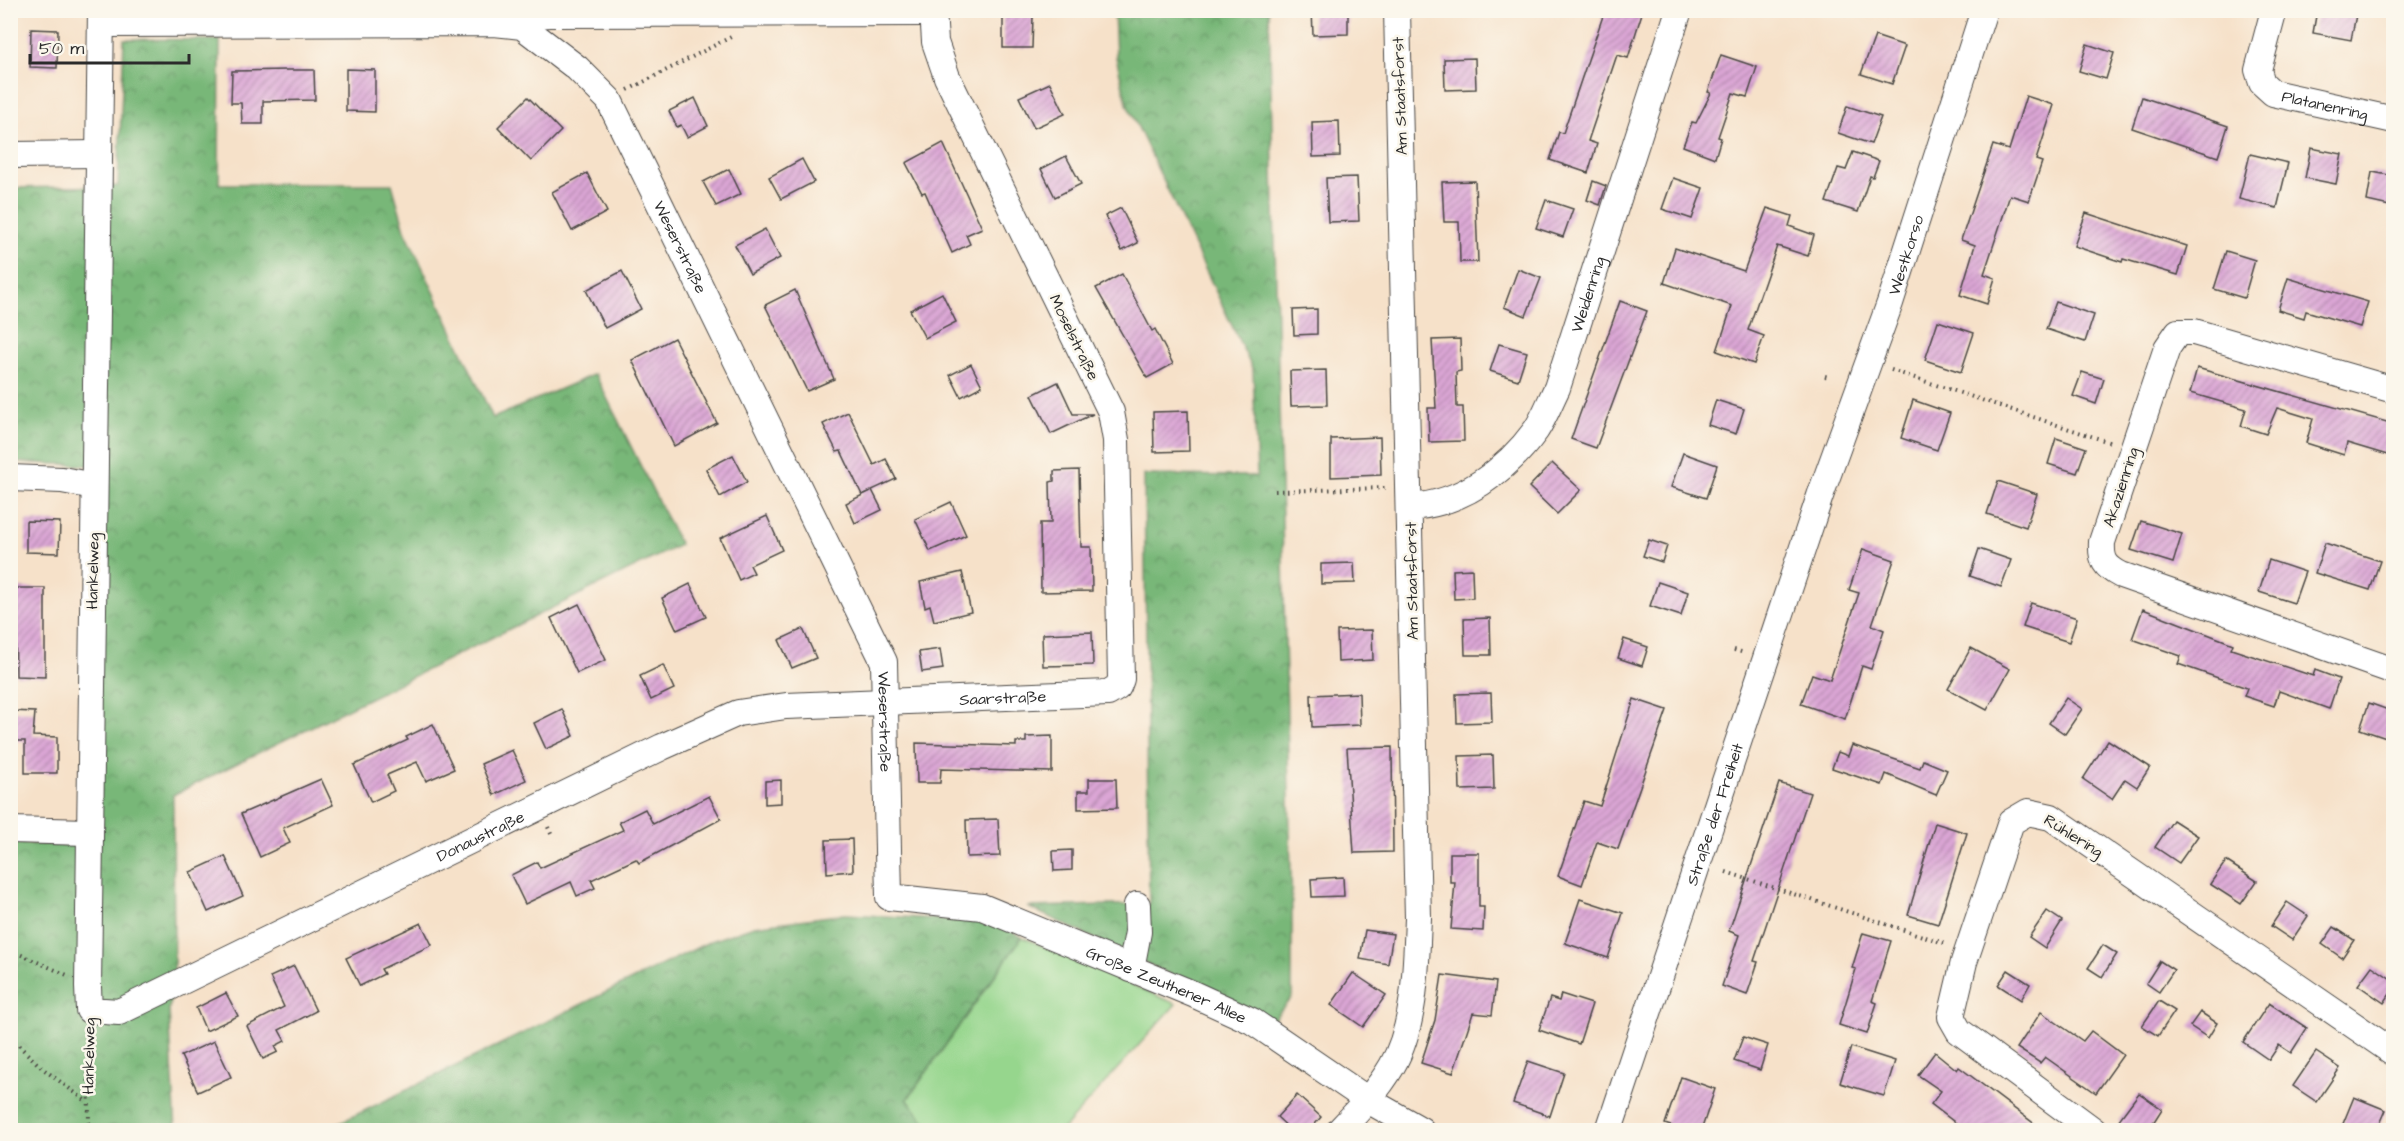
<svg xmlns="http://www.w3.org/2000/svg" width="2404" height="1141" font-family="'Architects Daughter',sans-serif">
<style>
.green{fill:#96d68d;stroke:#60805c;stroke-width:1.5}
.forest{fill:url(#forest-crowns);stroke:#527152;stroke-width:1.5}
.building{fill:url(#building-hatch)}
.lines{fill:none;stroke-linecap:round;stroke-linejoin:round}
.minor-casing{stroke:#494643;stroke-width:28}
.path{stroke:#494643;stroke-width:4;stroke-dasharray:1.5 4.5;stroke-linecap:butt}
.minor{stroke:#fff;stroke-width:26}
.labels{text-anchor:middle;stroke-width:5;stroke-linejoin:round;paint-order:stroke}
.street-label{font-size:16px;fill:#2b2b2b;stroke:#fbf7ec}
</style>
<defs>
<pattern id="forest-crowns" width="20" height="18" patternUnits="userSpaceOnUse" patternTransform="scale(1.5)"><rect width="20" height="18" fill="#78b778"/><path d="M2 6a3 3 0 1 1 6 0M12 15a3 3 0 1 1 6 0" fill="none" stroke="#639563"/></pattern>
<pattern id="building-hatch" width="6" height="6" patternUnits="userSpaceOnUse" patternTransform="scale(1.5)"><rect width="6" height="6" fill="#dba6d5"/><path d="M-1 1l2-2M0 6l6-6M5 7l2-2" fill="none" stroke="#b287ad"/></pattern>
</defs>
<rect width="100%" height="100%" fill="#fbf7ec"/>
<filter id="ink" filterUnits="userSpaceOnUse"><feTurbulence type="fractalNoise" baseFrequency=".0167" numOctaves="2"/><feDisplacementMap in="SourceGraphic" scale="12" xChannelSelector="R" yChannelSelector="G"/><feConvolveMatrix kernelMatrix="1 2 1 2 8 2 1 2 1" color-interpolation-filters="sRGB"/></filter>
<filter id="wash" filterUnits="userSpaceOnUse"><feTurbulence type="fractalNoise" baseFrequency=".008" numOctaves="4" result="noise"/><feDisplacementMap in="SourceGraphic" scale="24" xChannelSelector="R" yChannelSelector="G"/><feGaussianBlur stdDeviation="1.35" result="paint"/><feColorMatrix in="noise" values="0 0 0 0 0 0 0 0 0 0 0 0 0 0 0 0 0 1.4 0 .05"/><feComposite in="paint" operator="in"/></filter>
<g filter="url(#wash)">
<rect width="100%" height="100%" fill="#f6e1c9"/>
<polygon class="green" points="1022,937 1176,1004 1062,1130 931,1130 907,1100"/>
<g class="forest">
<polygon points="1114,11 1269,11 1292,911 1292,997 1271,1022 1028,907 1149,904 1144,475 1257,476 1253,370 1127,104 1116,57"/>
<polygon points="124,39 220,40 219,184 392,184 405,230 493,418 595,374 680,545 173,795 174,968 169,1011 176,1130 11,1130 11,843 91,846 104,466 11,462 11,188 118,186"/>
<polygon points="845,914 994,922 1022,937 907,1099 931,1130 325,1130 711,941 754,926"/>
</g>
<g id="blocks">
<g class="building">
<polygon points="1312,10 1348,10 1348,34 1313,35"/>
<polygon points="1605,10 1643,10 1628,58 1617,55 1588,141 1597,144 1588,173 1550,160 1559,132 1563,133"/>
<polygon points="2317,10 2357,10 2351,40 2313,33"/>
<polygon points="1003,16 1033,16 1032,48 1003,48"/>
<polygon points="31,29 58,30 57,68 30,67"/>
<polygon points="1875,36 1905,46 1892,84 1861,74"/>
<polygon points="2087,44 2114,53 2106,79 2079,71"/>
<polygon points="1721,55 1757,67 1747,97 1733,93 1718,137 1721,138 1715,158 1683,146 1692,122 1696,123 1711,93 1708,92"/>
<polygon points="1475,58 1476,89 1445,90 1444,59"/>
<polygon points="346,69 375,70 375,112 346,111"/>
<polygon points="288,70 314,70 315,100 263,101 263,124 242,124 241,103 231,103 232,71"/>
<polygon points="1050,83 1065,114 1034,128 1019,97"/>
<polygon points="2026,96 2054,105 2036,160 2042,162 2029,201 2010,195 1984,274 1995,278 1987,304 1960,295 1975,245 1961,240 1993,145 2009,150"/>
<polygon points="528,97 561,131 531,161 498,127"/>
<polygon points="2142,97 2228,126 2218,157 2132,128"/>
<polygon points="695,98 708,126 687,137 681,125 677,127 669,111"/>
<polygon points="1847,106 1881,117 1871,144 1838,133"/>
<polygon points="1339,121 1340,156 1313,157 1312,122"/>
<polygon points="943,143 982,228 966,235 970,244 952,253 925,192 922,193 906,163"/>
<polygon points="2311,148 2342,154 2336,184 2305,178"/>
<polygon points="1853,152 1879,161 1873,177 1870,176 1858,212 1826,202 1838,168 1846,170"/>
<polygon points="2250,154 2288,163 2277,208 2239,199"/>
<polygon points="1066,156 1081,184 1055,197 1041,169"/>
<polygon points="802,159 814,182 781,199 769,177"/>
<polygon points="729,169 741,194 716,206 703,182"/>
<polygon points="2372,172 2394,176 2394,207 2367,201"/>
<polygon points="587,173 607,212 572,231 552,192"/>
<polygon points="1357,177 1359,221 1328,222 1326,178"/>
<polygon points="1673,178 1703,188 1692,219 1662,209"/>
<polygon points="1475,181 1478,262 1460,262 1459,222 1444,222 1442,182"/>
<polygon points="1593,181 1606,186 1600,205 1587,200"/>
<polygon points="1546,200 1573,209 1563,237 1536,228"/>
<polygon points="1121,208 1138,243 1122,251 1105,216"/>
<polygon points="1767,208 1792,216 1789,226 1814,235 1808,256 1777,246 1748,330 1764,336 1754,364 1717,351 1732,306 1664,283 1675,248 1744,271"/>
<polygon points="2086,213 2187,246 2178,275 2123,259 2122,262 2074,246"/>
<polygon points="765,229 780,258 750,274 735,245"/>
<polygon points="2226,251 2255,260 2244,298 2214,289"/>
<polygon points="1518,269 1541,278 1526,316 1504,307"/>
<polygon points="622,271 641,309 605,328 586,290"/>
<polygon points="1122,274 1152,331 1155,329 1173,364 1147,378 1096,288"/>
<polygon points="2288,278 2368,302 2360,327 2306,311 2304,318 2278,310"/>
<polygon points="795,290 834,379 807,391 765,305"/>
<polygon points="942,293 956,322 925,338 910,310"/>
<polygon points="1620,301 1647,311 1596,448 1571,439"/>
<polygon points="2056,302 2094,315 2085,342 2046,329"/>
<polygon points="1317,309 1317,334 1294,335 1293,310"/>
<polygon points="1938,321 1974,333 1961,372 1925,360"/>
<polygon points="674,338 717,423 674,446 632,360"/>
<polygon points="1460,339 1461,371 1456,372 1457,407 1463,407 1464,441 1429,442 1428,408 1436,408 1432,340"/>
<polygon points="1499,344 1527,352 1518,380 1490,371"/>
<polygon points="971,364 982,386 961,397 950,375"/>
<polygon points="2197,368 2394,424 2394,457 2347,443 2344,455 2306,443 2313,419 2277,408 2266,434 2241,426 2246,409 2190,393"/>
<polygon points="1326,370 1327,405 1291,406 1290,371"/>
<polygon points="2082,372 2104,379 2096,404 2073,396"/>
<polygon points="1058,382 1073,414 1093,414 1051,434 1032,395"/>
<polygon points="1716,400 1744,409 1736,434 1708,425"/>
<polygon points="1913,400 1950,413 1937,450 1901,438"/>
<polygon points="1188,411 1189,451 1154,452 1153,412"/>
<polygon points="848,412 874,465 886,459 896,479 872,490 882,510 855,523 846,503 871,491 862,495 841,451 837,452 823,424"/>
<polygon points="1380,437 1381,475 1331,477 1331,439"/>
<polygon points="2056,438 2086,448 2077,473 2048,464"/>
<polygon points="1683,453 1717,465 1706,498 1671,487"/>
<polygon points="733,455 747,482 720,497 706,469"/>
<polygon points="1552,463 1581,490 1557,514 1529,487"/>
<polygon points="1079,470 1081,547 1091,547 1092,591 1041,592 1040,523 1051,523 1050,482 1054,481 1054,471"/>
<polygon points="1998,481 2037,494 2026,527 1987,514"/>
<polygon points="951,502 966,535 930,551 915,519"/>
<polygon points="767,516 782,550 750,565 754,573 739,580 720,538"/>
<polygon points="26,521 60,522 59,553 26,552"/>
<polygon points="2141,521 2182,534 2173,563 2131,550"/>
<polygon points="1649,540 1667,546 1662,562 1643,556"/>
<polygon points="2325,543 2380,561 2370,590 2315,573"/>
<polygon points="1863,549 1894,560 1872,625 1884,630 1871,669 1862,666 1845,719 1801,704 1812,674 1830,680 1859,593 1849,590"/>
<polygon points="1979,549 2011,560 2001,587 1970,576"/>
<polygon points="2269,560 2305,572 2294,603 2259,592"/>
<polygon points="1354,563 1355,583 1321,584 1321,564"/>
<polygon points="1472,569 1473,598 1454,599 1453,570"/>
<polygon points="962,572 971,612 934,621 930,605 925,607 920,582"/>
<polygon points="1658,582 1688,592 1681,616 1650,606"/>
<polygon points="690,584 706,617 677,630 662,598"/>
<polygon points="10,588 45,588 45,677 16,676 15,620 10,620"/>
<polygon points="2031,603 2077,618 2069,642 2023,627"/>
<polygon points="579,604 606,660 577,673 551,618"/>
<polygon points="2143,609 2233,644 2231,649 2313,676 2315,670 2339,679 2329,709 2279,691 2274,706 2244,696 2247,688 2178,664 2181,656 2132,639"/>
<polygon points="1490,618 1491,655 1465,655 1464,619"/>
<polygon points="803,629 816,658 792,668 779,640"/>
<polygon points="1372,630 1373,660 1338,662 1337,631"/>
<polygon points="1092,632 1093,665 1043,666 1042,634"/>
<polygon points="1624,639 1648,647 1642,666 1618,658"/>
<polygon points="1971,648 2010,669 1987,710 1948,689"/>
<polygon points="940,649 943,669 922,672 919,652"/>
<polygon points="663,665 674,689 651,700 640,676"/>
<polygon points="1359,693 1360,725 1312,727 1311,695"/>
<polygon points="1491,693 1492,722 1457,723 1456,694"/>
<polygon points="2066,698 2082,709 2065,734 2049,723"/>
<polygon points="1634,699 1667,710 1618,849 1597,842 1582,885 1558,876 1584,801 1600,806"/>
<polygon points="2369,703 2394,712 2394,726 2389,739 2360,729"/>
<polygon points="562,709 574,736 546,749 534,723"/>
<polygon points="10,711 35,712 33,736 57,737 57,773 25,773 25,741 10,741"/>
<polygon points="433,724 454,769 426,781 417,762 387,775 394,791 371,802 354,765 408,740 406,737"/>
<polygon points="1052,736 1052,772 941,769 940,783 917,783 916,743 1016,746 1016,742 1026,742 1026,737"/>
<polygon points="2108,740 2150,767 2137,787 2125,779 2112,799 2083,779"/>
<polygon points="1852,745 1920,768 1923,760 1947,770 1936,795 1886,774 1882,785 1832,768 1838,752 1848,756"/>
<polygon points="1392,747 1393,852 1354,853 1347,748"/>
<polygon points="512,750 526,780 494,795 481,764"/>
<polygon points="1493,755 1494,789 1460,790 1459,756"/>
<polygon points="321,779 333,805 283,828 290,843 260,857 241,814"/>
<polygon points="1089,779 1116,779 1117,808 1078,809 1078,791 1089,791"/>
<polygon points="781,780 781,803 765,804 765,781"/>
<polygon points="1779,783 1810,793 1754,961 1758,962 1747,995 1722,986 1739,935 1729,931"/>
<polygon points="709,796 721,819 639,863 636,859 591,880 595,888 577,896 571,882 525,904 511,875 537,862 540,868 623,830 619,822 645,809 653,824"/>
<polygon points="998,819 1000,856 967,857 966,820"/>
<polygon points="2173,820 2198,836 2179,863 2155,847"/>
<polygon points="1935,823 1967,833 1938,924 1908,915"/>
<polygon points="852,839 853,871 827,873 826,840"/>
<polygon points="1072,850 1072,870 1054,871 1053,851"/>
<polygon points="1450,853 1479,853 1479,907 1484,907 1483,931 1451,929 1455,882 1450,882"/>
<polygon points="225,856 243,896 208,912 190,872"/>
<polygon points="2226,861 2257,881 2241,904 2210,884"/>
<polygon points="1343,877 1344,896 1312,897 1311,879"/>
<polygon points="1580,899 1623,913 1608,958 1565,943"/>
<polygon points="2287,902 2308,916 2292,940 2271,926"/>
<polygon points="2047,911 2062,921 2045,948 2029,937"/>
<polygon points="421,923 432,945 381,969 384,974 360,986 346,958"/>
<polygon points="2334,927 2354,940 2342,958 2322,944"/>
<polygon points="1365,930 1393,934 1388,964 1360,959"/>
<polygon points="1863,933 1891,941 1872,1001 1877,1003 1867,1034 1839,1025 1856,969 1852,968"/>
<polygon points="2103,945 2117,954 2102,977 2088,968"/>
<polygon points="2160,961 2174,970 2159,992 2146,983"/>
<polygon points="294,966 316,1011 279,1030 285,1041 275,1046 278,1052 263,1059 247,1026 284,1007 270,977"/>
<polygon points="2372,966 2394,981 2394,988 2384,1003 2358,985"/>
<polygon points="2008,970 2030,984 2021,1000 1998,985"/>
<polygon points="1353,973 1386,995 1363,1027 1331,1005"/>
<polygon points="1442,975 1496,982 1492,1015 1473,1013 1453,1073 1421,1063 1435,1020"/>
<polygon points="226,993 238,1016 206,1031 196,1008"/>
<polygon points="1561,994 1592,1004 1579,1044 1539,1030 1550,998 1559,1001"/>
<polygon points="2159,1001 2175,1011 2158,1036 2142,1026"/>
<polygon points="2269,1003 2307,1028 2291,1053 2279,1045 2269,1060 2243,1042"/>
<polygon points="2041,1012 2083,1041 2091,1031 2123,1055 2096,1093 2045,1057 2040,1063 2017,1048"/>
<polygon points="2200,1012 2217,1023 2208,1038 2190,1026"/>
<polygon points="1743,1037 1768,1045 1760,1070 1734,1061"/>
<polygon points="214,1041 231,1077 198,1092 181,1056"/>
<polygon points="1851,1047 1895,1061 1884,1096 1840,1083"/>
<polygon points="1935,1052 1957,1070 1959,1067 2044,1131 1966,1131 1931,1104 1941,1091 1918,1075"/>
<polygon points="2316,1052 2340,1068 2317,1102 2293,1086"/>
<polygon points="1528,1061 1564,1073 1550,1116 1513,1103"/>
<polygon points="1681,1077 1715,1089 1701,1131 1685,1131 1665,1124"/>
<polygon points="2139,1093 2162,1109 2148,1131 2131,1131 2118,1121"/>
<polygon points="1297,1095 1321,1117 1309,1131 1292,1131 1277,1117"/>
<polygon points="2354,1097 2386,1110 2377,1131 2340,1131"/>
</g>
</g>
</g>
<g filter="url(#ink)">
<use href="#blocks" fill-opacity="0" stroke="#494643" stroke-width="1.5"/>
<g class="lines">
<g class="minor-casing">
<g id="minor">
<path id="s1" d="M101,10L88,987L89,1010L119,1012L662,747L738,713L786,706L1108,693L1118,687L1121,679L1116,440L1111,412L947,77L935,42L933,10"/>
<path id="s2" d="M2274,10L2258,70L2262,83L2273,93L2394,120"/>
<path id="s3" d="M102,24L494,23L522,26L577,68L609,100L884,662L889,897L982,907L1193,994L1252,1021L1368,1100L1421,1130"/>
<polyline points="522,26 537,15 550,14 933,13"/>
<polyline points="10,155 99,154"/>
<path d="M2394,390L2194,332H2178L2167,348L2102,542C2101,560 2105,567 2121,575L2394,671"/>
<polyline points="10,478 62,480 94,486"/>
<path id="s4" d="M1410,507C1462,504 1506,471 1536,430C1544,418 1550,402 1557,388L1679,10"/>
<polyline points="10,830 89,832"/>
<polyline points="1131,969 1138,932 1137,905"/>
<path d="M1340,1130C1359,1110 1378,1090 1392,1066C1416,1025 1416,964 1418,918L1397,10"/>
<path id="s5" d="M1609,1130L1820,496L1890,303L1984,10"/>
<polyline points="2093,1130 1959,1031 1951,1017 1964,962 2011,822 2028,812 2051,817 2394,1053"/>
</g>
</g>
<g class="path">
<polyline points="628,90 731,37"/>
<polyline points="1891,370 2112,443"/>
<polyline points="1825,376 1829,377"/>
<polyline points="1275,491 1386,488"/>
<polyline points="1734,650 1745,653"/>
<polyline points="548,827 552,836"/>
<polyline points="1726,872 1947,944"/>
<polyline points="10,950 67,975"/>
<polyline points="88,1032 89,1130"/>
<polyline points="10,1037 42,1068 86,1101"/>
<polyline points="89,1123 99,1130"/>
</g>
<use href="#minor" class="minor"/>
</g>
</g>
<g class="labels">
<g class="street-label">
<text transform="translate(1399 96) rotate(-92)" y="6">Am Staatsforst</text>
<text dy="6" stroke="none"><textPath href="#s2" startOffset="144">Platanenring</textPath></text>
<text dy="6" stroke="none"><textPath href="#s3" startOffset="698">Weserstraße</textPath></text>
<text dy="6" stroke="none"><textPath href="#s5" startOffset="924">Westkorso</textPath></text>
<text dy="6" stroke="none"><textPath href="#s4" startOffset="298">Weidenring</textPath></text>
<text transform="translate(1075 337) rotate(64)" y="6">Moselstraße</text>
<text transform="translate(2120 487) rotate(-72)" y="6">Akazienring</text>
<text transform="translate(92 571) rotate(-89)" y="6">Hankelweg</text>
<text transform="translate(1411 581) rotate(-91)" y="6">Am Staatsforst</text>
<text dy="6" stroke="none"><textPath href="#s1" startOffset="1983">Saarstraße</textPath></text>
<text dy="6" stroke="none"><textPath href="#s3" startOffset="1220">Weserstraße</textPath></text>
<text dy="6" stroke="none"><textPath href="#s5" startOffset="333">Straße der Freiheit</textPath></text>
<text transform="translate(2074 835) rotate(32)" y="6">Rühlering</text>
<text dy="6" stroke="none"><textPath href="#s1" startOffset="1432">Donaustraße</textPath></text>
<text dy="6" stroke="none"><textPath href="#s3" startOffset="1689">Große Zeuthener Allee</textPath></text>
<text transform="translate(88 1056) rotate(-89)" y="6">Hankelweg</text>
</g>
</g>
<rect width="2404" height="1141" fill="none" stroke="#fbf7ec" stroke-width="36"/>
<path d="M30 54v9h159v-9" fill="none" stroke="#2b2b2b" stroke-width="3"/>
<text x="39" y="54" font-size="18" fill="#2b2b2b" stroke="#fbf7ec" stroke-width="4.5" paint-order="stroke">50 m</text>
</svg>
